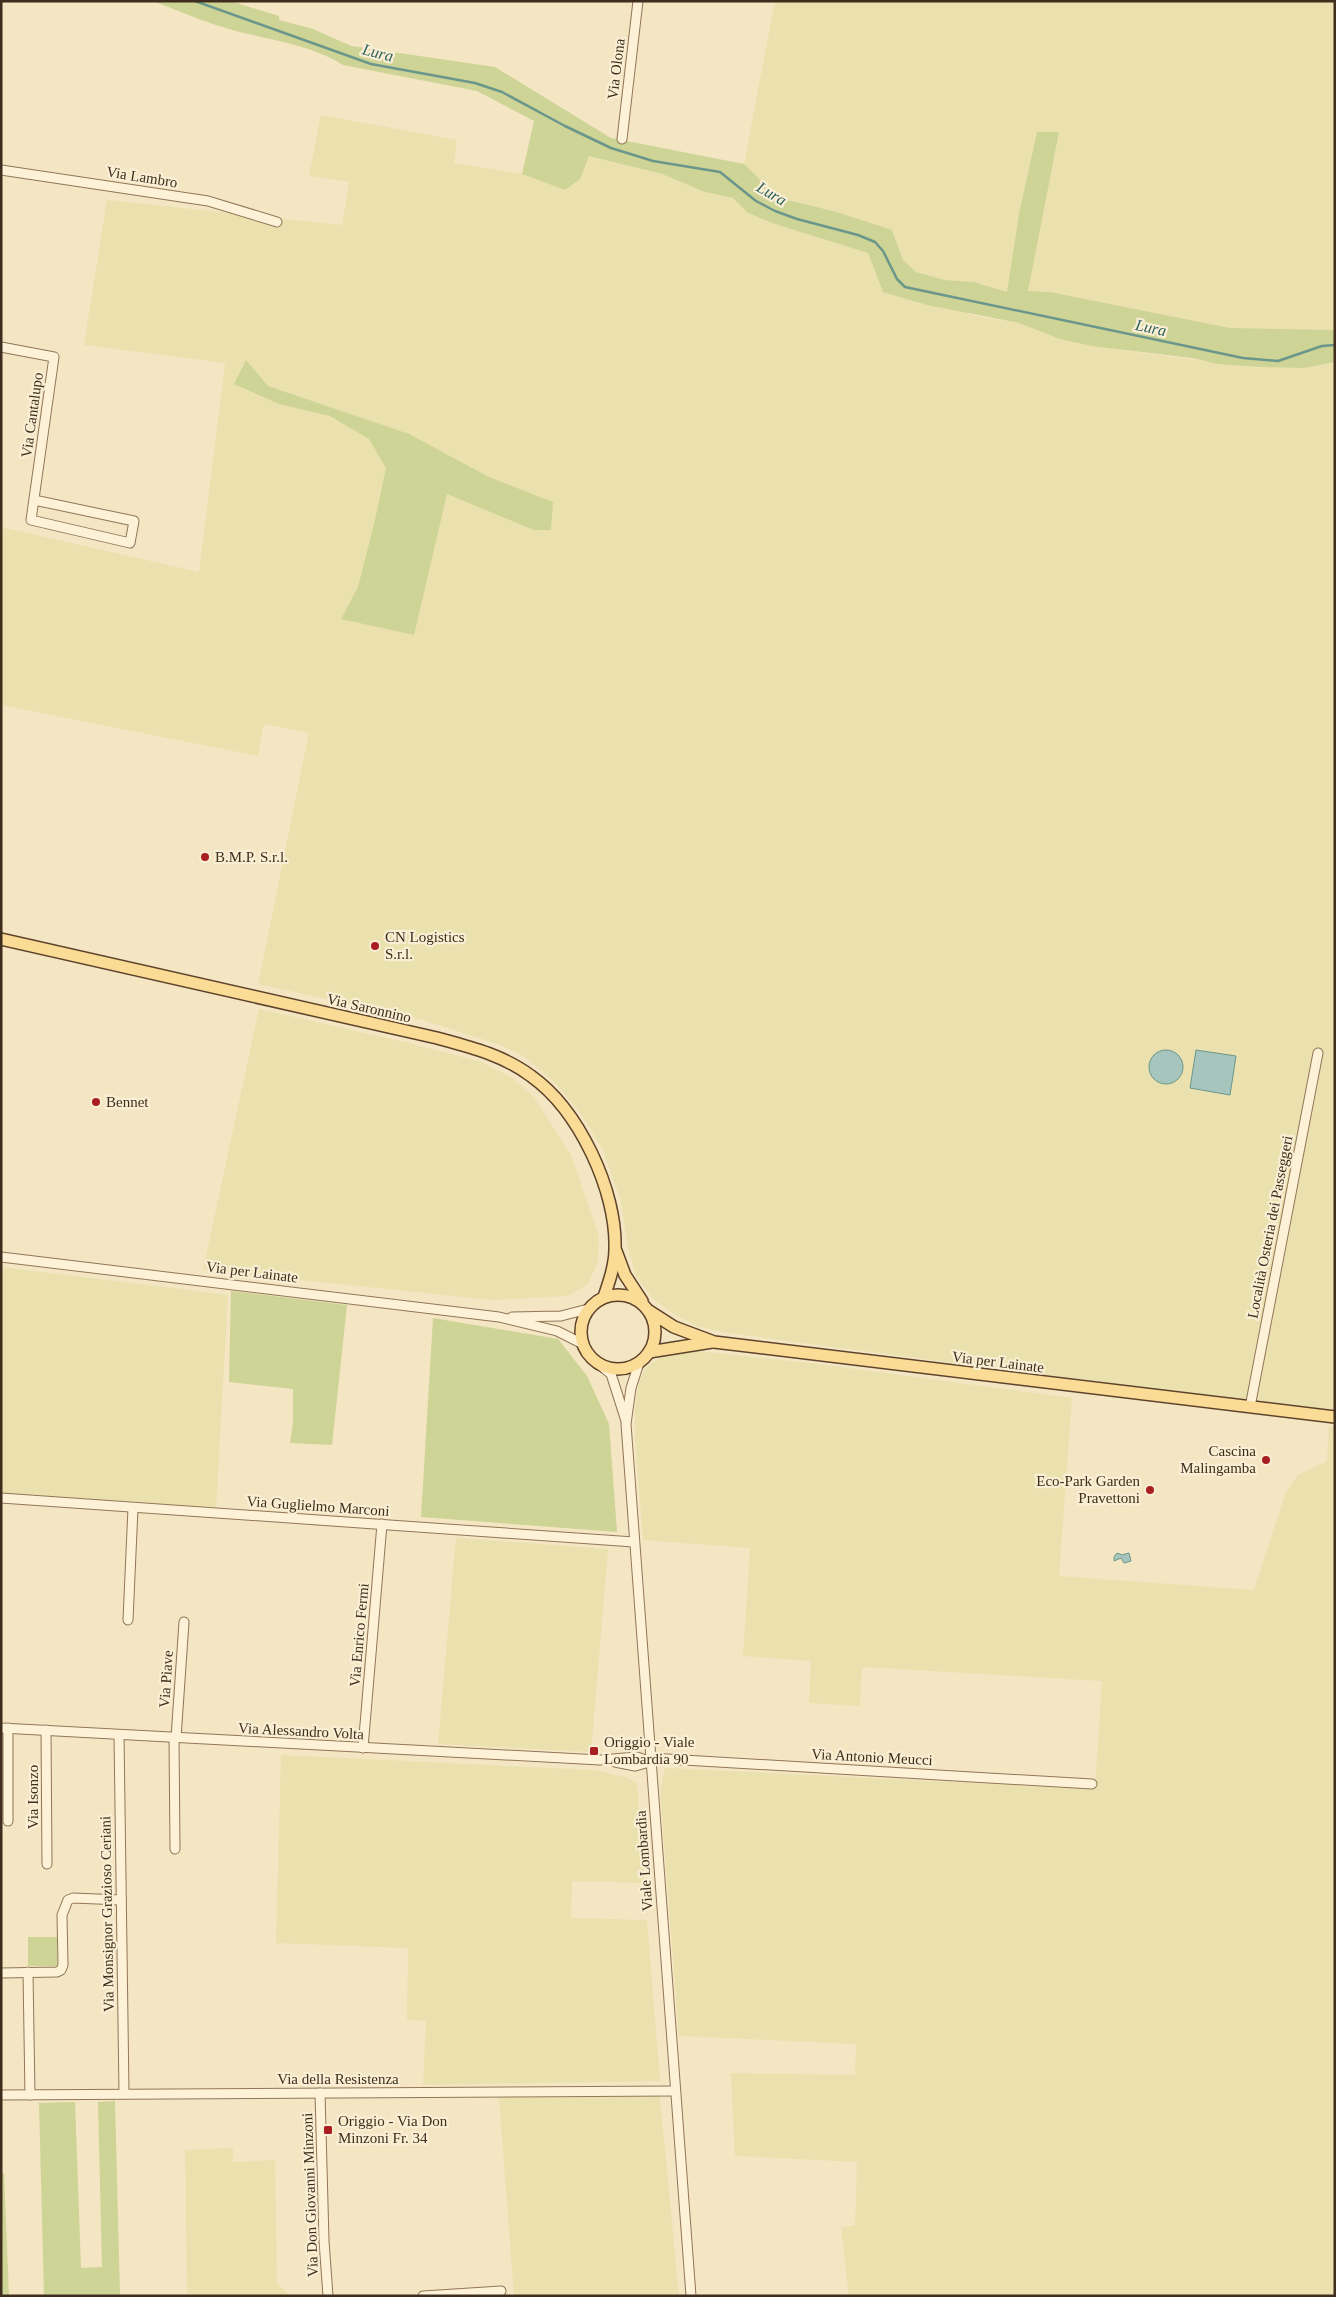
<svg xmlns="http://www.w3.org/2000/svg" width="1336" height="2297" font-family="'Times New Roman',serif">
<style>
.farmland{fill:#ebe1af}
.green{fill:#cdd495}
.water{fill:#a6c6bd;stroke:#6b968b}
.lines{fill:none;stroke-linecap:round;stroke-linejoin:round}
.stream{stroke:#6b968b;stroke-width:2.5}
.minor-casing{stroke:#917657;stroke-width:11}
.major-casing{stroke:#5e432b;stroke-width:14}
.minor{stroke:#fdf2d8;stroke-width:9}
.major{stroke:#fbdc97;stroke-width:11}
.poi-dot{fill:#a91e20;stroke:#faefd4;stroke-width:2}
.labels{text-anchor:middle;stroke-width:4.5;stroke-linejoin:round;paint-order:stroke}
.street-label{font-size:15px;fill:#3f2d1d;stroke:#faefd4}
.poi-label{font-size:15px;fill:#3f2d1d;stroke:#faefd4;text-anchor:start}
.water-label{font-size:16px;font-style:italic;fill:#2a615d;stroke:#faefd4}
</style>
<rect width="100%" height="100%" fill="#f4e5c3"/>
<g class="farmland">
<polygon points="775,1 1335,1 1335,330 1230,328 1050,292 1027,291 1059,132 1037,132 1019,214 1008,292 974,282 945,280 916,272 903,260 892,230 837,212 779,198 744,164"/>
<polygon points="321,115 457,140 454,163 522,174 565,190 585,165 589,156 662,174 705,192 733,198 748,213 772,223 868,253 880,279 954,309 975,316 1019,323 1060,339 1135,352 1245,366 1304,368 1335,362 1335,1411 1279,1406 728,1333 696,1326 674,1314 653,1299 636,1276 628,1248 621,1202 603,1150 581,1114 557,1085 525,1057 500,1045 423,1020 258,984 309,733 264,724 258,756 1,705 1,527 199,572 225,363 84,345 107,200 342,225 349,182 309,176"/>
<polygon points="259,1009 413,1044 481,1062 511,1077 534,1097 571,1155 599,1236 598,1261 588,1284 567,1296 492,1300 203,1270"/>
<polygon points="1,1267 228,1295 216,1508 1,1494"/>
<polygon points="696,1351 810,1363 1072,1398 1059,1576 1254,1590 1286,1492 1298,1475 1327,1461 1329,1426 1335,1427 1335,2296 849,2296 841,2228 855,2225 857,2162 735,2156 731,2073 855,2075 856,2044 679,2036 660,1792 665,1768 1095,1789 1102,1681 862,1667 860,1706 809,1703 811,1661 743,1656 750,1548 643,1540 635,1436 635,1407 638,1386 645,1368 661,1357"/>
<polygon points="456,1538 608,1549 591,1752 438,1744"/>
<polygon points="281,1755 594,1770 628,1778 637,1784 645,1883 572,1881 571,1918 647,1920 660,2081 423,2085 426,2021 407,2020 408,1948 276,1943"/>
<polygon points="499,2097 660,2097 679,2296 514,2296"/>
<polygon points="233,2148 233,2162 275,2160 277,2283 290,2296 187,2296 185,2150"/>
</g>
<g class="green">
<path d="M153,1H230L279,16V20L313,29L351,46L495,67L611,138L744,164L779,198L837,212L892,230L903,260L916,272L945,280L974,282L1007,292L1019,214L1037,132H1059L1028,291L1050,292L1230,328L1335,330V362L1304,368L1260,367L1218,364L1192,358L1092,346L1060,339L1019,323L927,305L883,292L868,253L772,223L748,213L733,198L705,192L662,174L589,156L580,179L565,190L522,174L534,121L477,91L343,65C308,43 265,40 226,28C201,21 177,10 153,1Z"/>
<polygon points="246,360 268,386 409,434 489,477 553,502 551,530 534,530 447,494 414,635 341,619 358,587 375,520 386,468 369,439 330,416 279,404 234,384"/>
<polygon points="231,1291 347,1305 332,1445 290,1443 293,1423 293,1389 229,1382"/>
<polygon points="433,1318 558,1339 587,1376 609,1424 617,1532 421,1517"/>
<rect x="28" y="1937" width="29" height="29"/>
<polygon points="115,2101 120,2296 44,2296 39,2103 75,2102 81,2268 102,2267 98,2102"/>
<polygon points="1,2173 4,2173 9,2296 1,2296"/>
</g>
<g class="water">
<polygon points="1196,1050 1236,1056 1230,1095 1190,1088"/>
<circle cx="1166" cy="1067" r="17"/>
<polygon points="1117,1553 1122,1555 1129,1553 1131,1561 1124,1563 1121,1558 1114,1561 1114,1557"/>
</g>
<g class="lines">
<polyline class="stream" points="195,1 371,64 475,83 502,92 565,126 611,148 653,161 720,172 756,201 775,211 797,219 858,235 875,242 883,251 897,279 905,287 1243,358 1278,361 1322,346 1335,345"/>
<g class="minor-casing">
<g id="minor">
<polyline points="622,139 638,1"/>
<polyline points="1,170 208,201 277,222"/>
<polyline points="1,347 54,357 31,520 130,543 134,521 34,500"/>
<polyline points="1,1257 499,1317 557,1331 583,1344"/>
<polyline points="512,1317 561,1316 588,1309"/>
<polyline points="595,1361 611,1374 626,1421"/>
<polyline points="639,1363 631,1388 626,1424 691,2296"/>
<polyline points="1250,1407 1318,1053"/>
<polyline points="1,1498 634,1542"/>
<polyline points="128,1620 133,1508"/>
<polyline points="1,1728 600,1760 637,1757 650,1762"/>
<polyline points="46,1730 47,1864"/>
<polyline points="119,1735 124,2093"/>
<polyline points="174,1738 175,1849"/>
<polyline points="176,1738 184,1622"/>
<polyline points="363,1748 382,1524"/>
<polyline points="650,1758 1092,1784"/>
<polyline points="615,1762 635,1766 650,1762"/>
<polyline points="8,1821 8,1728"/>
<polyline points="28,1972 30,2095"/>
<polyline points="1,1973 57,1972 61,1970 63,1965 62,1915 68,1900 73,1898 121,1900"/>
<polyline points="320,2093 324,2241 328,2296"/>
<polyline points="1,2095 675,2091"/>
<polyline points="423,2296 501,2291"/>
</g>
</g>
<g class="major-casing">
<g id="major">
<path d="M1,939L437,1038C470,1047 503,1055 531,1076C579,1110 617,1191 615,1249C615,1265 609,1282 604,1297"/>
<polyline points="616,1251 625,1275 642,1301"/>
<circle cx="618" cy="1332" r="37"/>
<polyline points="649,1311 674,1327 714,1342 1335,1417"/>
<polyline points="649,1352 712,1342"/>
</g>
</g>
<use href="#minor" class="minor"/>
<use href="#major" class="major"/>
</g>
<g class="poi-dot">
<circle cx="205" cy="857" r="5"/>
<circle cx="375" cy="946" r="5"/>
<circle cx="96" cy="1102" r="5"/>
<circle cx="1266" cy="1460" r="5"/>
<circle cx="1150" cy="1490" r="5"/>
<rect x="589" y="1746" width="10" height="10" rx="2.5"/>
<rect x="323" y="2125" width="10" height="10" rx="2.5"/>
</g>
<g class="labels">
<g class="street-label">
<text transform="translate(616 69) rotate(-83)" y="5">Via Olona</text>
<text transform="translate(142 177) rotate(9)" y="5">Via Lambro</text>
<text transform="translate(32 415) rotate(-82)" y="5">Via Cantalupo</text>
<text transform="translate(369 1008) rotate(13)" y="5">Via Saronnino</text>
<text transform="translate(1270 1227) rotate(-79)" y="5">Località Osteria dei Passeggeri</text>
<text transform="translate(252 1272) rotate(7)" y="5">Via per Lainate</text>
<text transform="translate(998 1362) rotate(7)" y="5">Via per Lainate</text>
<text transform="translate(318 1506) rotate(4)" y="5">Via Guglielmo Marconi</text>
<text transform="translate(359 1635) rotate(-85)" y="5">Via Enrico Fermi</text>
<text transform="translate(166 1679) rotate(-86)" y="5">Via Piave</text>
<text transform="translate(301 1731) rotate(3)" y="5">Via Alessandro Volta</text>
<text transform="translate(872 1757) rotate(3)" y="5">Via Antonio Meucci</text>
<text transform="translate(33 1797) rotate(-90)" y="5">Via Isonzo</text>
<text transform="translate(644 1861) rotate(-94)" y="5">Viale Lombardia</text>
<text transform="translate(107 1914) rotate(-91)" y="5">Via Monsignor Grazioso Ceriani</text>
<text x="338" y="2084">Via della Resistenza</text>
<text transform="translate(310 2195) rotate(-92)" y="5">Via Don Giovanni Minzoni</text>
</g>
<g class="poi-label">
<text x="215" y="862">B.M.P. S.r.l.</text>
<text x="385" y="942">CN Logistics<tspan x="385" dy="17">S.r.l.</tspan></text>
<text x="106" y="1107">Bennet</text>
<text x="1256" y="1456" text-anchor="end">Cascina<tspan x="1256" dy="17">Malingamba</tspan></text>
<text x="1140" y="1486" text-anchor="end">Eco-Park Garden<tspan x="1140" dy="17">Pravettoni</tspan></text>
<text x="604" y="1747">Origgio - Viale<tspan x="604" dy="17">Lombardia 90</tspan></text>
<text x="338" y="2126">Origgio - Via Don<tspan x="338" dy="17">Minzoni Fr. 34</tspan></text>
</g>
<g class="water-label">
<text transform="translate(378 52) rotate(14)" y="6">Lura</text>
<text transform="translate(772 193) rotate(31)" y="6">Lura</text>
<text transform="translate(1151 327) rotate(12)" y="6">Lura</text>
</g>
</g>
<rect width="1336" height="2297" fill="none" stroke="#3f2d1d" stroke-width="5"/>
</svg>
